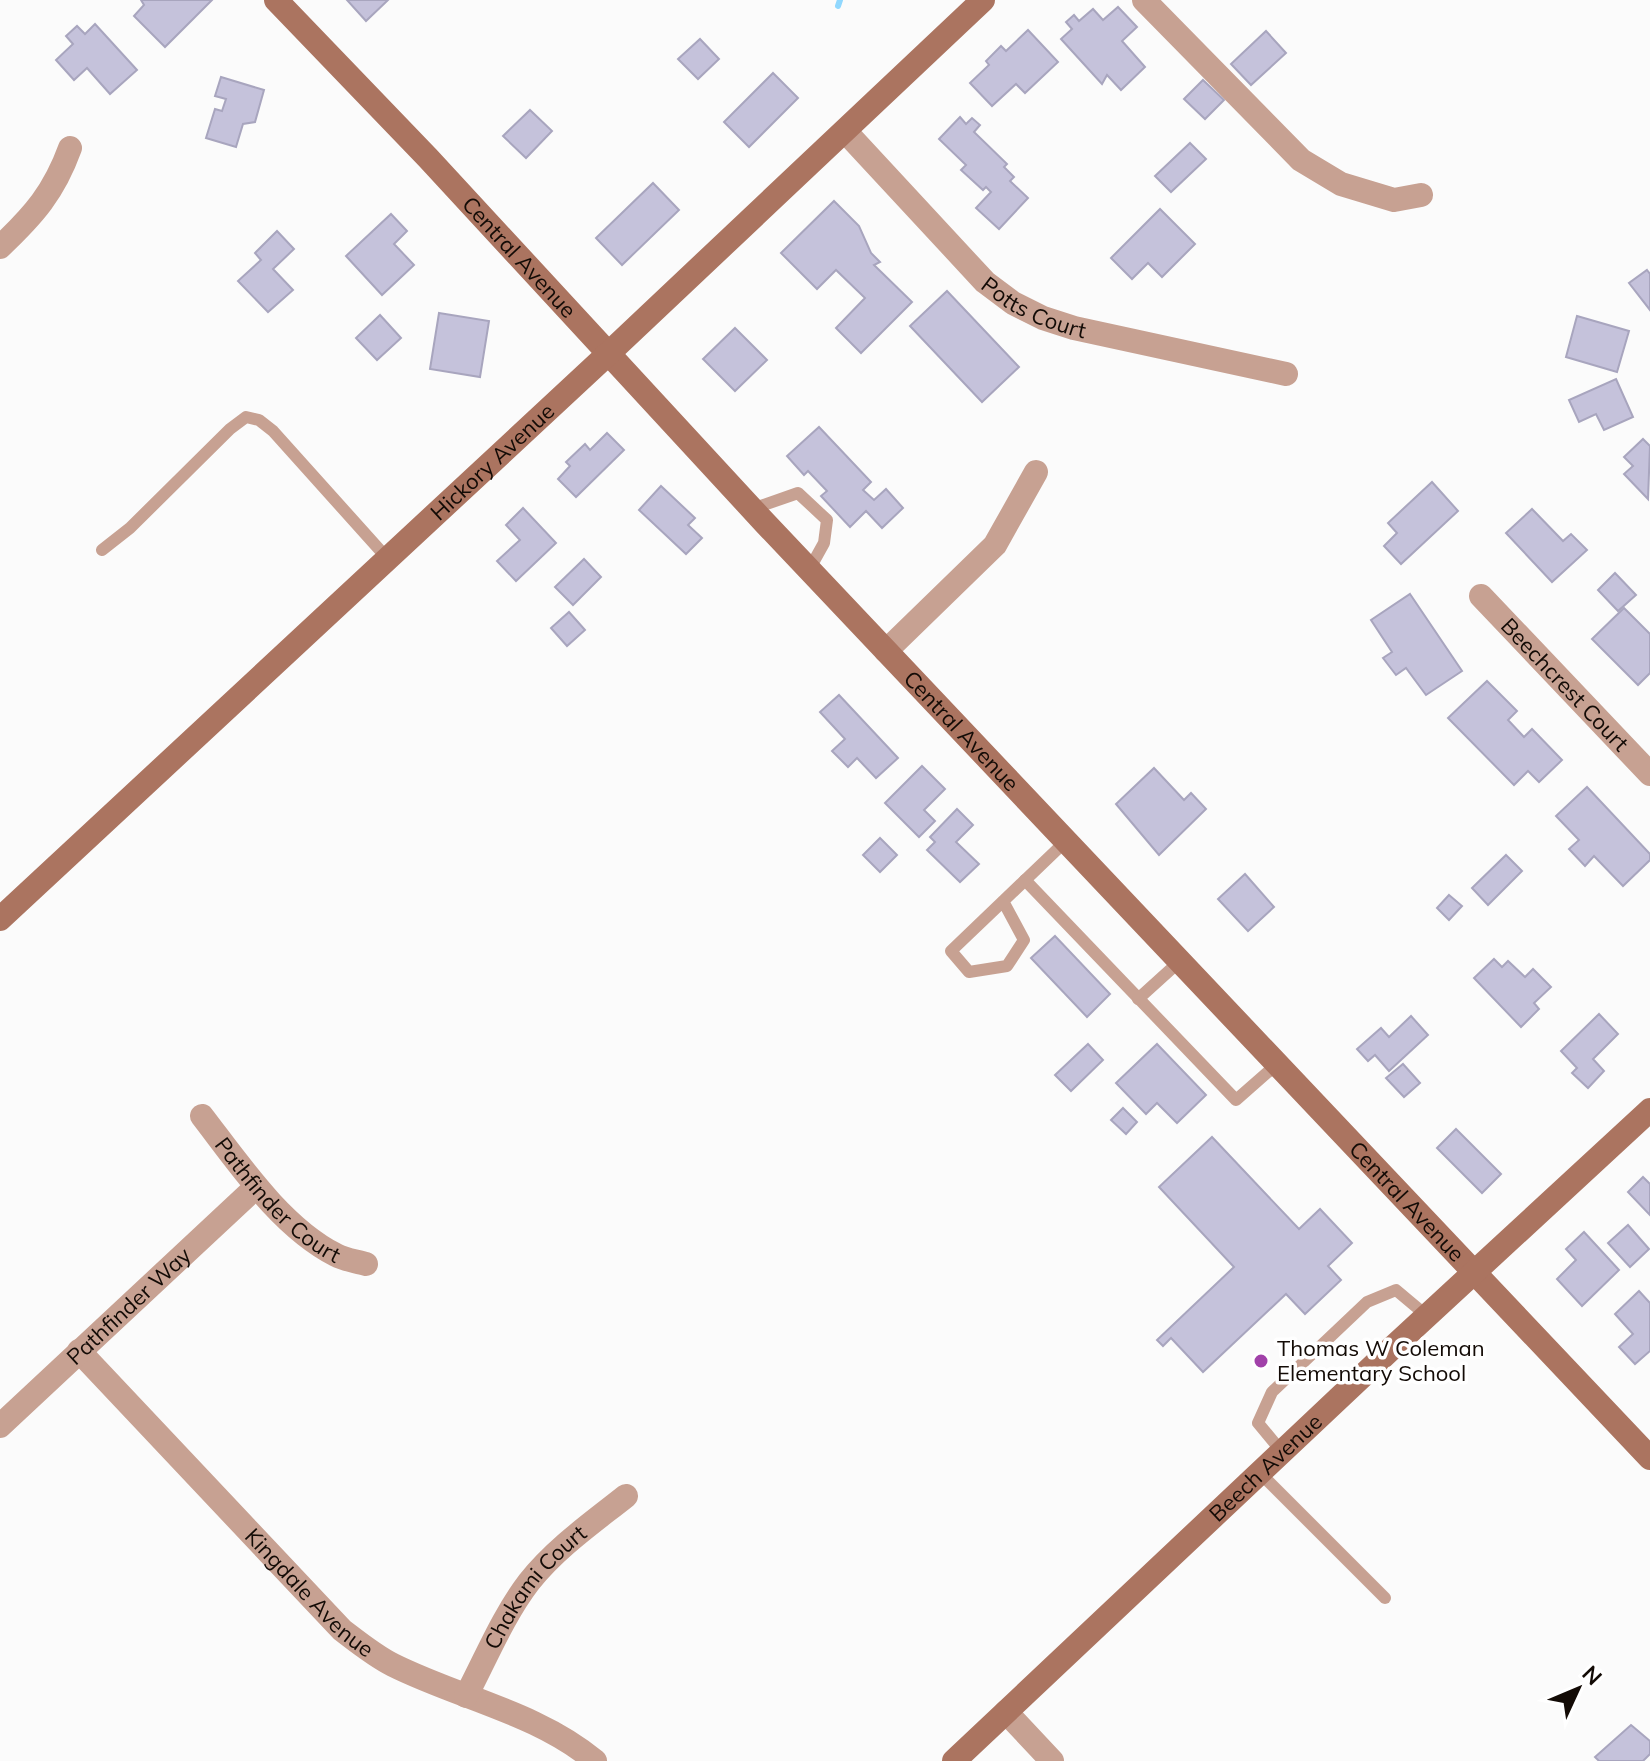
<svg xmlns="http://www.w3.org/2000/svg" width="1650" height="1761" font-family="Mulish,sans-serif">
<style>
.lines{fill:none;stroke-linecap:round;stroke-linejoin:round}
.stream{stroke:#91d8fe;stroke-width:6}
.building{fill:#c5c2db;stroke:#a8a5be;stroke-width:2}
.lane{stroke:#c7a192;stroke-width:12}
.street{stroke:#c7a192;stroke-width:24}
.secondary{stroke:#ab7460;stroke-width:24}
.poi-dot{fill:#a141a9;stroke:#fff;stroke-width:3}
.labels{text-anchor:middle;stroke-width:7;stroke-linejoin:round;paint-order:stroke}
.street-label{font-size:22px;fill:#130b06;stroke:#fff}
.poi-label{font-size:22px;fill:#130b06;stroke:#fff;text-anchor:start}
</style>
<rect width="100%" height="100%" fill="#fbfbfb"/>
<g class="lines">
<polyline class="stream" points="838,6 840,0"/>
</g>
<g class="building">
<polygon points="212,0 165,47 134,16 144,5 141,0"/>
<polygon points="347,0 388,0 366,21"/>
<polygon points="1118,7 1137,27 1122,41 1145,67 1121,90 1107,75 1102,84 1061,39 1072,29 1066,22 1074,15 1079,21 1093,9 1103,20"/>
<polygon points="95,24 137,70 110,94 87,68 74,80 56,60 73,44 66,36 77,26 85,34"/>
<polygon points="1028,30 1058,62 1025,93 1016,84 992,106 970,83 989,65 986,61 1001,46 1006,51"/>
<polygon points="1266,31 1286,53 1251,85 1231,64"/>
<polygon points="700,39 719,59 698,79 678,59"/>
<polygon points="773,73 798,98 749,147 724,122"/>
<polygon points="221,77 264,90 255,122 243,124 236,147 206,138 215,109 222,111 226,99 215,96"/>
<polygon points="1203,80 1224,100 1205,119 1184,99"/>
<polygon points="530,110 552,131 526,158 503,136"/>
<polygon points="960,117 966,124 972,118 980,125 974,132 1007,164 1004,167 1014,177 1010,181 1028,198 999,229 976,208 991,192 986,187 983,190 961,170 966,165 939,139"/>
<polygon points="1190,143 1206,159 1171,192 1155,176"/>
<polygon points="653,183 679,210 622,265 596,238"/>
<polygon points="834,201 859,226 871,253 880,262 874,265 912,302 861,353 836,328 865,298 836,270 817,289 781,253"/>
<polygon points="1160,209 1195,244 1162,277 1148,263 1132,279 1111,258"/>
<polygon points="391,214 407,231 394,244 414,265 382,295 346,256"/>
<polygon points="277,231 294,249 273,269 293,290 268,312 238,281 261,260 255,253"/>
<polygon points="1647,270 1650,274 1650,310 1629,283"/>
<polygon points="947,291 1019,367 982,402 910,326"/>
<polygon points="439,313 489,321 480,377 430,369"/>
<polygon points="380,315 401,338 377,360 356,338"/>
<polygon points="1577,316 1629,331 1617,372 1566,357"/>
<polygon points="735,328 767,360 735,391 703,359"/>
<polygon points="1616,379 1633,417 1604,430 1596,414 1579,422 1569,400"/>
<polygon points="819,427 871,482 863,490 874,500 886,489 903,508 882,528 866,511 850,527 821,496 827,491 808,471 804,475 787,456"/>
<polygon points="607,433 624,450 576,497 558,479 570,466 566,462 585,444 590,450"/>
<polygon points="1643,439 1650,446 1648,499 1624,474 1633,466 1624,457"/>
<polygon points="1432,482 1458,511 1401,564 1384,546 1397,533 1388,523"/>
<polygon points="661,486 695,518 688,525 702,538 686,554 639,510"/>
<polygon points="523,508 556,543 516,581 497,561 520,540 506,525"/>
<polygon points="1532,509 1563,541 1571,534 1587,550 1552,582 1506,533"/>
<polygon points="584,559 601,577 573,605 555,587"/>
<polygon points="1615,573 1636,595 1618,611 1598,590"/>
<polygon points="1410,594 1462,671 1426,695 1406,668 1396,675 1383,658 1392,652 1371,620"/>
<polygon points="1624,608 1650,634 1650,673 1638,685 1592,639"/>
<polygon points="569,612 585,630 567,646 551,628"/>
<polygon points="1487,681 1517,711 1508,720 1524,737 1532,729 1562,760 1539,782 1528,771 1514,785 1448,718"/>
<polygon points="839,695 898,758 876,778 857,758 848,767 832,751 845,739 820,712"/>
<polygon points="922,766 945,789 924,810 935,821 919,837 885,803"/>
<polygon points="1154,768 1184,800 1191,793 1206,809 1159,855 1116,804"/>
<polygon points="1587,787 1650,854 1650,860 1623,886 1594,856 1585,866 1569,849 1579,840 1556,816"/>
<polygon points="957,809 973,825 956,842 979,864 960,882 927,850 935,842 930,837"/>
<polygon points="880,838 897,855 880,872 863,855"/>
<polygon points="1506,855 1522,871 1488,905 1472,888"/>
<polygon points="1245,874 1274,907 1248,931 1218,899"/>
<polygon points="1449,895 1462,906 1449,920 1437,908"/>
<polygon points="1055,936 1110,994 1087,1017 1031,958"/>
<polygon points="1494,959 1502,967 1508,961 1525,977 1533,969 1551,987 1534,1003 1539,1009 1521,1027 1474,978"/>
<polygon points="1599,1014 1618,1034 1593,1059 1604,1071 1588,1088 1572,1073 1577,1068 1561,1051"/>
<polygon points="1411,1016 1428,1035 1389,1071 1375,1055 1368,1061 1357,1049 1381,1028 1389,1037"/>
<polygon points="1088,1044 1103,1060 1071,1091 1055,1075"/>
<polygon points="1157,1044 1206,1095 1177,1123 1157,1103 1146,1114 1116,1083"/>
<polygon points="1403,1064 1420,1083 1404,1097 1386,1078"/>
<polygon points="1123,1108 1137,1122 1126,1134 1111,1120"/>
<polygon points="1456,1129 1501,1174 1482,1193 1437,1148"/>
<polygon points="1212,1137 1299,1229 1320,1209 1352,1243 1328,1266 1341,1280 1305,1314 1286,1294 1203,1372 1171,1338 1163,1346 1157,1340 1234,1267 1159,1187"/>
<polygon points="1643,1177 1650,1184 1650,1215 1628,1192"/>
<polygon points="1628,1225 1649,1249 1630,1267 1608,1243"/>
<polygon points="1584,1232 1619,1270 1582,1306 1557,1279 1576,1260 1566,1249"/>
<polygon points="1639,1291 1650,1303 1650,1351 1635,1364 1619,1347 1633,1334 1615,1314"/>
<polygon points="1631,1725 1650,1741 1650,1754 1643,1761 1599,1761 1595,1757"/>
</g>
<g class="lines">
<g class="lane">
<polyline points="752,509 798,493 827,520 824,543 809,570"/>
<polyline points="102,550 130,528 230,429 246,417 259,420 273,431 387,558"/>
<polyline points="1025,880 1236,1100 1277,1064"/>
<polyline points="1003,901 1024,940 1007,966 969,972 951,951 1066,841"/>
<polyline points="1138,999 1180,961"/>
<polyline points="1282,1452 1258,1423 1272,1392 1367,1302 1396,1290 1427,1316"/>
<polyline points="1260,1473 1385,1598"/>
</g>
<g class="street">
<polyline points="1144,0 1301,160 1341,184 1394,200 1421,195"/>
<path id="s1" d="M845,131L985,282L1013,303L1043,318L1074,328L1286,374"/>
<path d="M0,247C34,215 54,192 70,148"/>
<path id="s2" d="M1481,596L1650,774"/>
<polyline points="886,651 995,545 1036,472"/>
<path id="s3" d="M202,1116C239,1164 281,1227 336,1255C345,1260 356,1261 366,1264"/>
<path id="s4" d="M79,1351L342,1630C359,1643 375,1656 393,1665C459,1698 538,1713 595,1761"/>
<path id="s5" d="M0,1426L256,1187"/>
<path id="s6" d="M466,1696C486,1658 503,1616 529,1582C556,1548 592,1523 626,1496"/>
<polyline points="1006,1712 1052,1761"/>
</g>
<g class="secondary">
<path id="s7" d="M276,0L428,158L765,523L1650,1458"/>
<path id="s8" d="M0,919L609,353L983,0"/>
<path id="s9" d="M954,1761L1390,1350L1650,1110"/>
</g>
</g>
<circle class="poi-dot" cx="1261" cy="1361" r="8"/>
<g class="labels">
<g class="street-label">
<text dy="8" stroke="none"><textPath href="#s7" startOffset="354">Central Avenue</textPath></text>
<text dy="8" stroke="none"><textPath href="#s1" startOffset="262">Potts Court</textPath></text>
<text dy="8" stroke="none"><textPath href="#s8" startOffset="672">Hickory Avenue</textPath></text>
<text dy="8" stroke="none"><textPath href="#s2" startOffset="122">Beechcrest Court</textPath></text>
<text dy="8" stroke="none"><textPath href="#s7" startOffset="1002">Central Avenue</textPath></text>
<text dy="8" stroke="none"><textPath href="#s3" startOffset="114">Pathfinder Court</textPath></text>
<text dy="8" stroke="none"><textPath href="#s7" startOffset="1650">Central Avenue</textPath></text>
<text dy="8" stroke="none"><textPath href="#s5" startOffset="176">Pathfinder Way</textPath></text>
<text dy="8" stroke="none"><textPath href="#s9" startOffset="428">Beech Avenue</textPath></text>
<text dy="8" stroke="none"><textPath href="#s6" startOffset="130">Chakami Court</textPath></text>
<text dy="8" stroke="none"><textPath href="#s4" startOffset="334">Kingdale Avenue</textPath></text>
</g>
<g class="poi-label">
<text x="1277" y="1356">Thomas W Coleman<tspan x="1277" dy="25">Elementary School</tspan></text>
</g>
</g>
<g transform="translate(1578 1689) rotate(46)" stroke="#ffffff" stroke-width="6" paint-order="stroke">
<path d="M0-6L14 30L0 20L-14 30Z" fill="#130b06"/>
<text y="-12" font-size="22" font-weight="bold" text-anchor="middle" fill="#130b06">N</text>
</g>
</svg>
